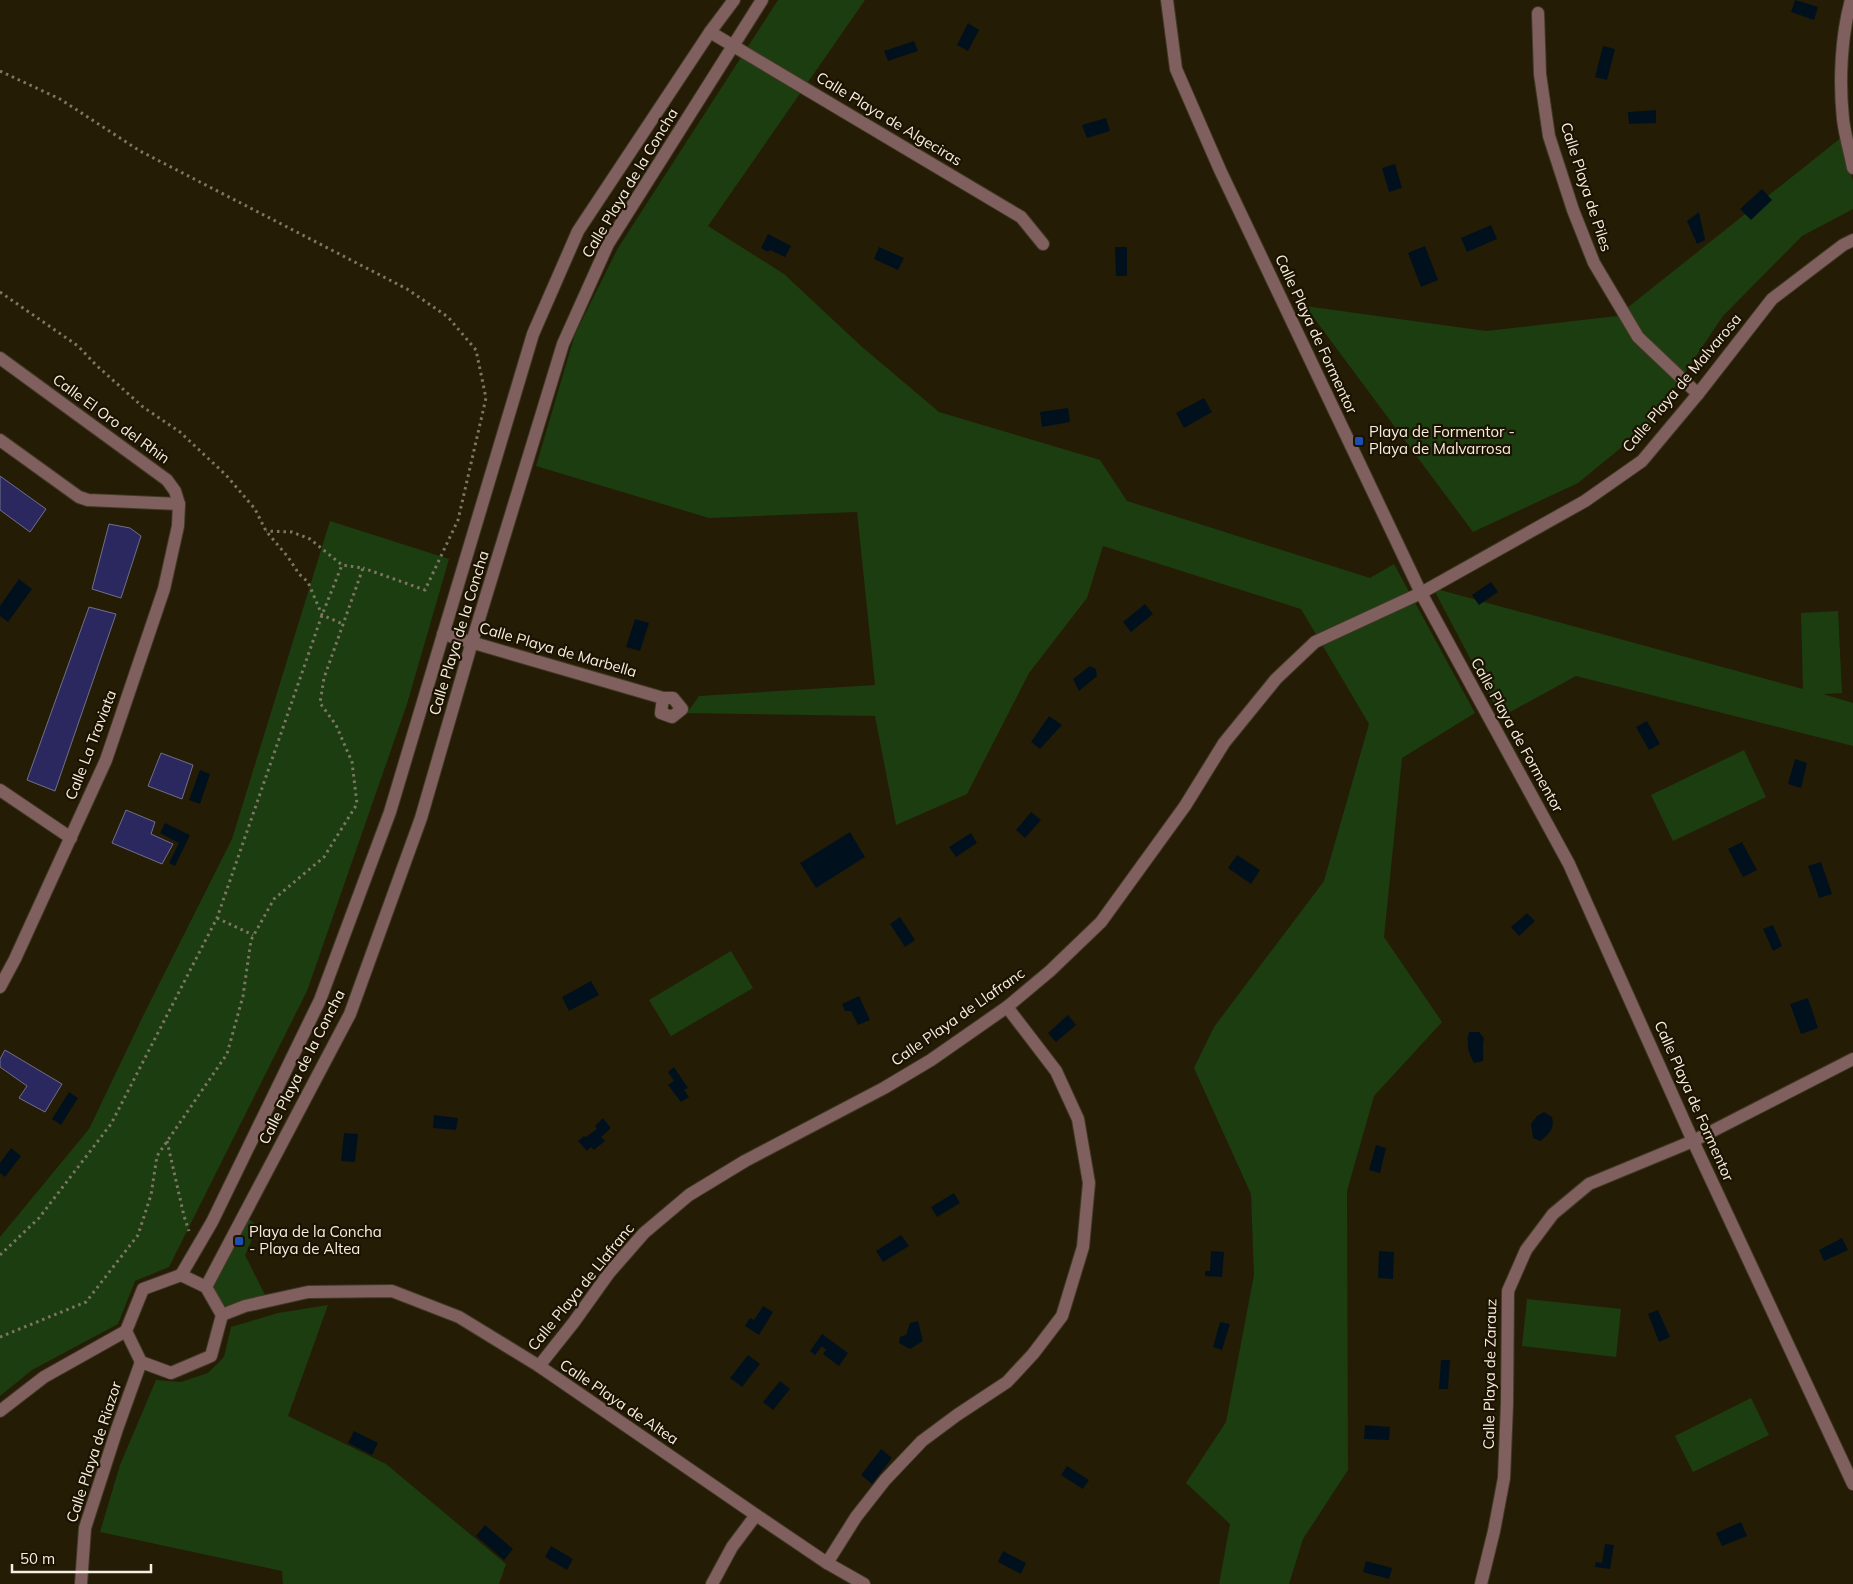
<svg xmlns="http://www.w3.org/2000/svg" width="1853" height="1584" font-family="Mulish,sans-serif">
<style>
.green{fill:#1c3d10}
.water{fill:#00111d}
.building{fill:#2b285f;stroke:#6f7089}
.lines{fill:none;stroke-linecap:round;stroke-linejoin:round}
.minor-casing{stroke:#423925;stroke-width:14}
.path{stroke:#7e7664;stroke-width:3;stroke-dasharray:2.5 4;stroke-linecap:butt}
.minor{stroke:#80605e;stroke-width:12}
.transit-dot{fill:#1a4fb4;stroke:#1c1200;stroke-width:2}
.labels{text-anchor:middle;stroke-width:4.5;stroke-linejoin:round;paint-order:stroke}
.street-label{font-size:15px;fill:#f5eee1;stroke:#1c1200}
.poi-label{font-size:15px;fill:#f5eee1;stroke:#1c1200;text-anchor:start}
</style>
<rect width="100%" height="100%" fill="#251c06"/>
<g class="green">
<polygon points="778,0 865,0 708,226 784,274 861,346 939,412 1100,460 1127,501 1370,578 1394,564 1475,713 1402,758 1384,937 1442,1022 1374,1096 1347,1191 1348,1470 1303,1539 1289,1584 1219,1584 1230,1524 1186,1483 1226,1422 1254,1275 1251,1194 1194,1068 1214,1027 1324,881 1369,724 1301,609 1103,546 1087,598 1029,673 967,794 896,825 875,716 687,713 699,696 875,685 857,512 709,518 536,466 575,334 618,248"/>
<polygon points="1842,137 1853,181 1853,209 1802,236 1723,316 1650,424 1578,483 1473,532 1305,306 1486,331 1617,316"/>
<polygon points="330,521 449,559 407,704 307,991 169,1267 135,1281 118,1324 32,1370 0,1396 0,1237 89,1129 145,1012 232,839"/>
<polygon points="1433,588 1803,689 1801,613 1838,611 1842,693 1823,694 1853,703 1853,746 1576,676 1501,717"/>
<polygon points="1744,750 1766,797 1673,841 1651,795"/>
<polygon points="731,951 753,988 671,1036 649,1000"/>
<polygon points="249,1219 258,1226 245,1255 265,1295 224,1307 211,1287"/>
<polygon points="1527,1299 1621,1309 1616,1357 1522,1346"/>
<polygon points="328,1305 288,1416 386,1464 506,1564 499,1584 283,1584 282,1571 100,1532 120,1465 156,1380 181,1382 208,1373 224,1357 231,1327 278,1313"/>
<polygon points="1751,1398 1769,1435 1693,1472 1675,1436"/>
</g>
<g class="water">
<polygon points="1795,0 1818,7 1814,20 1791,12"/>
<polygon points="968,23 979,30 968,51 957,45"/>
<polygon points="914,41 918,51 888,61 884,51"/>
<polygon points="1603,46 1615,49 1607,80 1595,77"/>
<polygon points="1656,110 1656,123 1629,124 1628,112"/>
<polygon points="1106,118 1110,131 1087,138 1082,125"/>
<polygon points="1395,164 1402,188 1389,192 1382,168"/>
<polygon points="1762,189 1772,200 1751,220 1740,209"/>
<polygon points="1699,212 1705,240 1697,244 1687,221"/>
<polygon points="1491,225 1497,239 1467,252 1461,238"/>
<polygon points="768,234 791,246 785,257 770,250 768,252 761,248"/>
<polygon points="1425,246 1438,280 1421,287 1408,253"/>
<polygon points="879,247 904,258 898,270 874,259"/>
<polygon points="1115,247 1127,247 1127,276 1116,276"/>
<polygon points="1204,398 1212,412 1184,428 1176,413"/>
<polygon points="1068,408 1070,422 1042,427 1040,412"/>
<polygon points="19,579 32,589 8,622 0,616 0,606"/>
<polygon points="1491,582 1498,592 1479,605 1472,595"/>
<polygon points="1145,604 1153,614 1131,632 1123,622"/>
<polygon points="635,619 649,623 640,651 626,647"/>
<polygon points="1090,666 1096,669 1097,676 1079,691 1073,679"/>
<polygon points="1049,716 1062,725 1040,749 1031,742"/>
<polygon points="1647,721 1660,744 1649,750 1636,727"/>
<polygon points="1795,759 1807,763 1801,788 1788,784"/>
<polygon points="200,770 210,774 200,804 189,800"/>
<polygon points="1031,812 1041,820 1025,838 1016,830"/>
<polygon points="165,823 190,835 175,866 169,863 179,843 160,833"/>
<polygon points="850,832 865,857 816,888 800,863"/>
<polygon points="971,833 977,843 956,857 949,847"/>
<polygon points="1742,842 1757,870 1743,877 1728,849"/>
<polygon points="1237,855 1260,870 1251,884 1228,868"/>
<polygon points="1821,862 1832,894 1819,898 1808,866"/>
<polygon points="1527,913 1535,921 1519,936 1511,927"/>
<polygon points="900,917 915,940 905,947 890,924"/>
<polygon points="1773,925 1782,946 1773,951 1763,929"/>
<polygon points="591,981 599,995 569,1011 562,997"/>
<polygon points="859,996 870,1020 858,1025 851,1011 845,1011 842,1004"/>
<polygon points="1808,998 1818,1028 1801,1034 1790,1004"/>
<polygon points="1068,1015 1076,1025 1056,1042 1048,1033"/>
<path d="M1469,1032H1479L1484,1038C1482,1048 1484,1052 1483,1061L1474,1063C1468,1052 1466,1044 1469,1032Z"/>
<polygon points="674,1067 688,1088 684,1090 689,1097 681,1102 668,1085 674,1081 668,1072"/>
<polygon points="69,1092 78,1098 61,1125 52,1119"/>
<path d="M1544,1112L1552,1117C1555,1129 1549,1134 1540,1141L1533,1138L1531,1124L1537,1116Z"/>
<polygon points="434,1115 458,1118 456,1130 433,1128"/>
<polygon points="603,1118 611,1128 601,1137 605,1141 594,1150 591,1147 587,1151 578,1141 584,1136 586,1137 597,1129 595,1126"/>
<polygon points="344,1133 358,1134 355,1162 341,1161"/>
<polygon points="1376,1145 1386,1148 1380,1173 1369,1170"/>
<polygon points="11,1148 21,1156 5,1177 0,1173 0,1163"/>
<polygon points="954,1193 960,1203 937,1217 931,1207"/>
<polygon points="901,1235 909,1246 883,1262 876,1251"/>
<polygon points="1842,1238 1848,1250 1824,1261 1819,1250"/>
<polygon points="1211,1251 1224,1252 1222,1277 1205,1276 1205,1271 1210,1271"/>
<polygon points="1379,1251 1394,1252 1393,1279 1378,1278"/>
<polygon points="763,1306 773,1312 759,1335 745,1326 750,1318 754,1320"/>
<polygon points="1658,1310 1670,1337 1659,1342 1648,1314"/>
<polygon points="918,1321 923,1341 910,1349 899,1343 900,1337 906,1335 910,1323"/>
<polygon points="1220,1322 1230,1324 1222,1350 1213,1347"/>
<polygon points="822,1334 848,1353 839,1366 823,1354 826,1350 822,1346 815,1355 810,1351"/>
<polygon points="748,1355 760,1364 742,1387 730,1378"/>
<polygon points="1441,1360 1450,1360 1448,1389 1439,1389"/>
<polygon points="780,1381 790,1389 773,1410 763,1402"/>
<polygon points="1365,1425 1390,1427 1389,1440 1364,1439"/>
<polygon points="354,1431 378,1443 372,1455 348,1443"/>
<polygon points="881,1449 892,1458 872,1484 861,1475"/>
<polygon points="1067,1466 1089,1480 1083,1489 1061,1475"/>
<polygon points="1741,1522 1747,1536 1722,1546 1716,1533"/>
<polygon points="485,1525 513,1549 504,1560 476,1536"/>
<polygon points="1605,1544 1614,1545 1610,1569 1595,1567 1596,1562 1602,1563"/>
<polygon points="551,1546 573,1559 567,1570 545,1557"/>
<polygon points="1003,1551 1026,1563 1021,1574 998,1562"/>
<polygon points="1366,1561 1392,1568 1389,1579 1363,1572"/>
</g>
<g class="building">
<polygon points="0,476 46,509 30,532 0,510"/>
<polygon points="109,524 130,528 141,536 121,598 92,589"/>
<polygon points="89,607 116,614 55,791 27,780"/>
<polygon points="161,753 193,765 182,799 148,786"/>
<polygon points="126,810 155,822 151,834 173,844 162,864 112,843"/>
<polygon points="5,1050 62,1084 45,1112 19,1098 27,1086 0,1067 0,1059"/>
</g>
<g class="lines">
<g class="minor-casing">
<g id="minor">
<polyline points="1167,0 1176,69 1220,170 1421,593 1569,864 1693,1141 1853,1484"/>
<path d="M1851,0C1841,36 1839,82 1843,119C1845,136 1850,152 1853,168"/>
<polyline points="1538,13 1540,74 1549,136 1573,210 1594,263 1638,337 1698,394"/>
<polyline points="710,32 1021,217 1043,244"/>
<polyline points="0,358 167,480 175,491 179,504 178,526 164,589 106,760 15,959 0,987"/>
<polyline points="0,440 79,497 88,500 179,504"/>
<polyline points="443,634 663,698"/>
<polygon points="663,698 673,698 682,709 672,717 661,713"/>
<polyline points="0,790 71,838"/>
<polyline points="181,1275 212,1222 320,1000 390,812 533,334 578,231 710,32 734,0"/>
<polygon points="181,1275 206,1287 222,1315 211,1356 171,1373 141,1362 126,1331 143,1289"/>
<polyline points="206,1287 350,1014 421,818 472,642 563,344 608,244 762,0"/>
<polyline points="222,1315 245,1306 308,1292 392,1291 459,1317 539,1366 756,1515 827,1563 864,1584"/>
<polyline points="539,1366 574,1322 609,1273 644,1233 689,1195 745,1161 884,1088 931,1060 1007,1007 1050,971 1101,922 1185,806 1224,743 1276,679 1315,642 1421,593 1585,501 1642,461 1698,394 1772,299 1843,245 1853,240"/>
<polyline points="0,1411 44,1377 126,1331"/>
<polyline points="827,1563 856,1517 885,1480 922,1441 957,1415 1007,1382 1033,1354 1062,1316 1083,1247 1089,1183 1078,1119 1056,1071 1007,1007"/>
<polyline points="81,1584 85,1528 117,1429 141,1362"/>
<polyline points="712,1584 732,1547 756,1515"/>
<polyline points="1481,1584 1494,1531 1504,1478 1507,1404 1508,1291 1526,1250 1553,1214 1589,1184 1693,1141 1853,1059"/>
</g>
</g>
<g class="path">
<polyline points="0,71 60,99 140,151 407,289 448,317 476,350 486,398 458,520 425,590 363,568"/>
<polyline points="0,292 78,346 96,365 143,407 180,432 226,475 255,509 266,531 288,557 299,574 308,582 322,615 343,624"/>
<polyline points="217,918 253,935"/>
<polyline points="167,1141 184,1216 189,1231"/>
<polyline points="0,1255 39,1218 111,1124 217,918 322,615 342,565"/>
<polyline points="0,1337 86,1302 138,1235 151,1195 157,1156 227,1054 243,996 251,940 274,899 324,857 357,804 352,762 336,725 320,703 324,678 363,568 342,565 310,539 292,532 266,531"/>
</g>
<use href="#minor" class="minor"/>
</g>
<g class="transit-dot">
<rect x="1354" y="436" width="10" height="10" rx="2.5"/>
<rect x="234" y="1236" width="10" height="10" rx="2.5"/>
</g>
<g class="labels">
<g class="street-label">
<text transform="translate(889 119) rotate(31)" y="5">Calle Playa de Algeciras</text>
<text transform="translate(630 183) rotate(-59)" y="5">Calle Playa de la Concha</text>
<text transform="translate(1586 187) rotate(72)" y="5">Calle Playa de Piles</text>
<text transform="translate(1316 334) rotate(65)" y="5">Calle Playa de Formentor</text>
<text transform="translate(1682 383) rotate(-50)" y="5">Calle Playa de Malvarosa</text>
<text transform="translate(111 419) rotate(36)" y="5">Calle El Oro del Rhin</text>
<text transform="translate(459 633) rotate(-73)" y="5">Calle Playa de la Concha</text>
<text transform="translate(558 650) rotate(16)" y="5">Calle Playa de Marbella</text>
<text transform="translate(1517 735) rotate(61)" y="5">Calle Playa de Formentor</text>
<text transform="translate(91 745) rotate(-69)" y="5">Calle La Traviata</text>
<text transform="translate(958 1017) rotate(-35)" y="5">Calle Playa de Llafranc</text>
<text transform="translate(302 1067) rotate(-63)" y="5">Calle Playa de la Concha</text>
<text transform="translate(1694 1101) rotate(66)" y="5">Calle Playa de Formentor</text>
<text transform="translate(581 1287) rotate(-51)" y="5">Calle Playa de Llafranc</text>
<text transform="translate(1490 1374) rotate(-89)" y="5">Calle Playa de Zarauz</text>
<text transform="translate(619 1402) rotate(34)" y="5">Calle Playa de Altea</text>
<text transform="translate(94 1452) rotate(-72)" y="5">Calle Playa de Riazor</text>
</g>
<g class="poi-label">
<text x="1369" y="437">Playa de Formentor -<tspan x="1369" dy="17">Playa de Malvarrosa</tspan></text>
<text x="249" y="1237">Playa de la Concha<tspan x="249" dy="17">- Playa de Altea</tspan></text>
</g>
</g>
<path d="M12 1564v8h139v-8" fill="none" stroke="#f5eee1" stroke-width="2.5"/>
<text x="20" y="1564" font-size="15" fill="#f5eee1" stroke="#1c1200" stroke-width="4" paint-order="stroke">50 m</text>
</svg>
